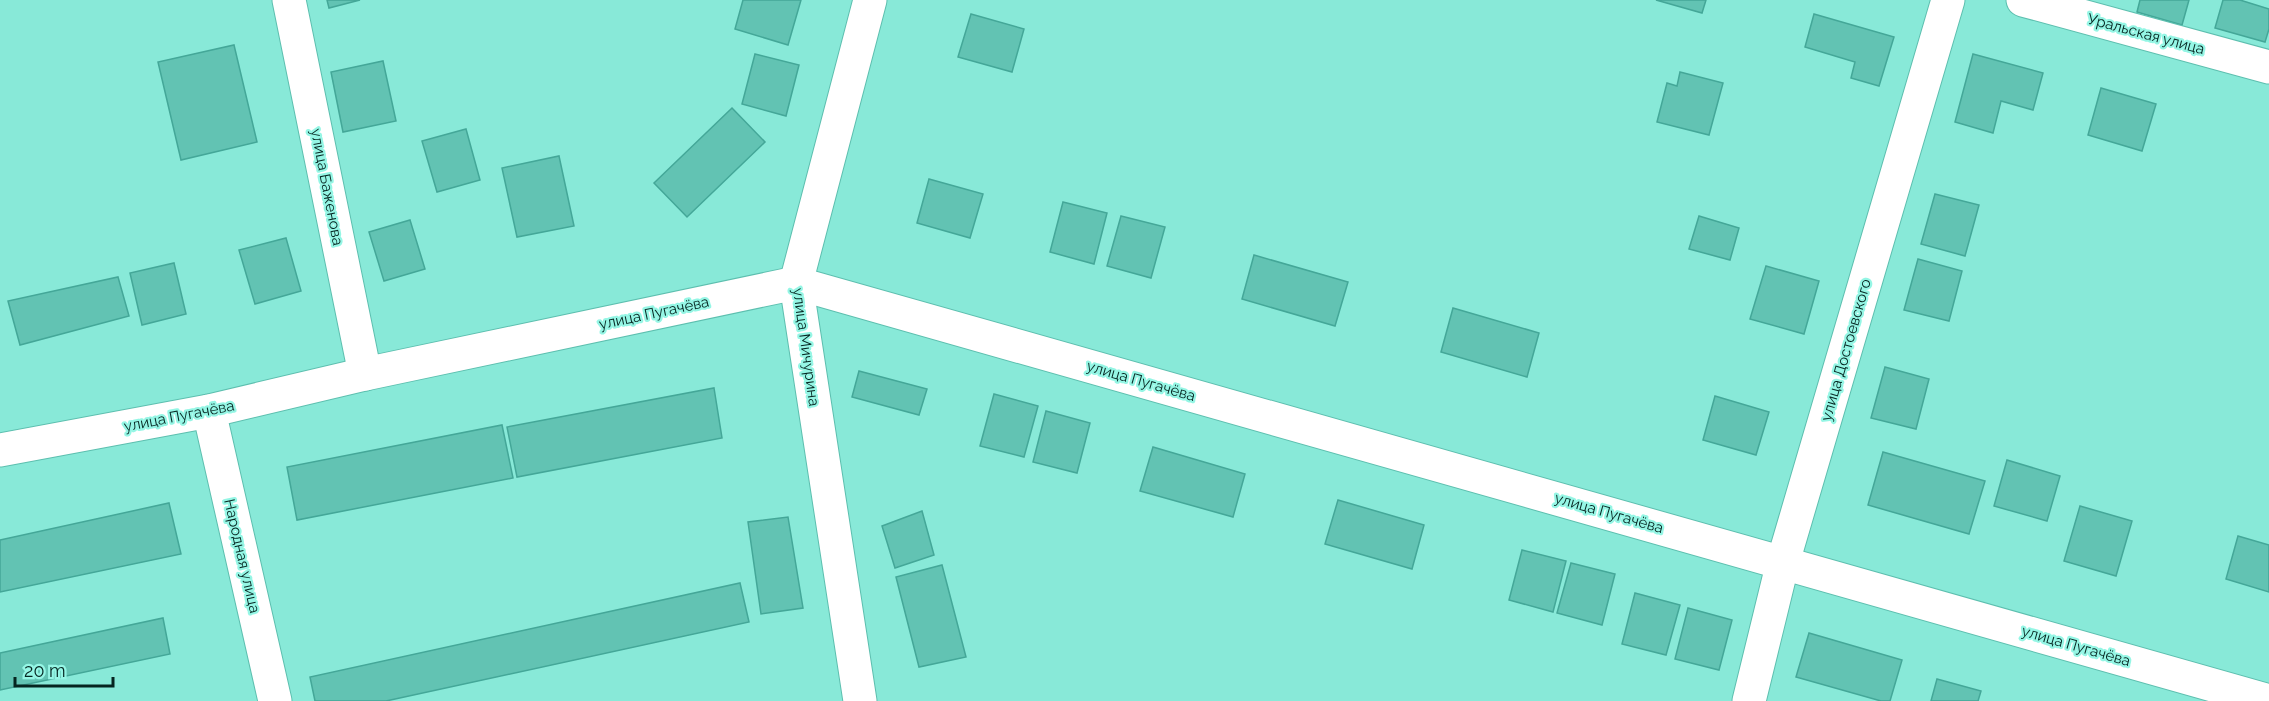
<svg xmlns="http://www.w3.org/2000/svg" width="2269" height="701" font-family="Raleway,sans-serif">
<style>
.building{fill:#62c3b3;stroke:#44a798;stroke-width:1.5}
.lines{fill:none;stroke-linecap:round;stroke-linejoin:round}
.minor-casing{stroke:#5dbfaf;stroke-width:35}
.tertiary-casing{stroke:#5dbfaf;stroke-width:35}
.minor{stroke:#fff;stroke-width:33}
.tertiary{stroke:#fff;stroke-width:33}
.labels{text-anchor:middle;stroke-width:4.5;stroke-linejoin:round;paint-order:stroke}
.street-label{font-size:15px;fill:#052520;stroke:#95f6e5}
</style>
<rect width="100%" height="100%" fill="#88e9d8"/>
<g class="building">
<polygon points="327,0 360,0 329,8"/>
<polygon points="743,0 801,0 788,45 735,29"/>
<polygon points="1656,0 1706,0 1702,13"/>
<polygon points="2140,0 2189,0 2182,25 2137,12"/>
<polygon points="2223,0 2240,0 2269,9 2269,29 2265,42 2215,28"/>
<polygon points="971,14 1024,29 1012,72 958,57"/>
<polygon points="1814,14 1894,37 1879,86 1851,78 1855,62 1805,47"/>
<polygon points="234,45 257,142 181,160 158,62"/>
<polygon points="755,54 799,65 786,116 742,104"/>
<polygon points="1973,54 2043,73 2033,110 2001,101 1993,133 1955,122"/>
<polygon points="383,61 396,121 343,132 331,72"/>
<polygon points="1680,72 1723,83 1709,135 1657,122 1667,83 1677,86"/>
<polygon points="2101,88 2156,104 2142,151 2088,135"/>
<polygon points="732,108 765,142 687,217 654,183"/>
<polygon points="466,129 480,180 437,192 422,141"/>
<polygon points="559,156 574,226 517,237 502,168"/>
<polygon points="929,179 983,194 970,238 917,223"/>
<polygon points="1935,194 1979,205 1965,256 1921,244"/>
<polygon points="1063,202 1107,213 1094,264 1050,252"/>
<polygon points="1121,216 1165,227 1151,278 1107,266"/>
<polygon points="1699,216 1739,228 1730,260 1689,249"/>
<polygon points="410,220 425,269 384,281 369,232"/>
<polygon points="286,238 301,291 255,304 239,250"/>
<polygon points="1254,255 1348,282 1335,326 1242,299"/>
<polygon points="1918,259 1962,271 1949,321 1904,310"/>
<polygon points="174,263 186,314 142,325 130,273"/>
<polygon points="1766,266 1819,281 1804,334 1750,319"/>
<polygon points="118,277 129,316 20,345 8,301"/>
<polygon points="1453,308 1539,333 1527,377 1441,352"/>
<polygon points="1885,367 1929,379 1916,429 1871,418"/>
<polygon points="859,371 927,389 919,415 852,397"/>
<polygon points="714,388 722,438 517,477 507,427"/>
<polygon points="994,394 1038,406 1024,457 980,446"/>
<polygon points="1715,396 1769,412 1756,455 1703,440"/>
<polygon points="1046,411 1090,423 1077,473 1033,462"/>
<polygon points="502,425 513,478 297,520 287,467"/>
<polygon points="1153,447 1245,474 1233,517 1140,491"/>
<polygon points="1883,452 1985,481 1969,534 1868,505"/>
<polygon points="2007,460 2060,476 2047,521 1994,506"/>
<polygon points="1338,500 1424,525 1412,569 1325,544"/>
<polygon points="169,503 181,554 0,592 0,540"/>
<polygon points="2080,506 2132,521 2116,576 2064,561"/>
<polygon points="922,511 934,555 895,568 882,526"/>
<polygon points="788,517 803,608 761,614 748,522"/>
<polygon points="2238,536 2269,545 2269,592 2226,579"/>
<polygon points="1522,550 1566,561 1553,612 1509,600"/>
<polygon points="1571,563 1615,574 1602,625 1557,613"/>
<polygon points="942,565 966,657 919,667 896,577"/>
<polygon points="740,583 749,622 386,701 315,701 310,677"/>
<polygon points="1635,593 1680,605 1666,655 1622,644"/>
<polygon points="1688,608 1732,620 1719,670 1675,659"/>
<polygon points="163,618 170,654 0,690 0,653"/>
<polygon points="1809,633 1902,660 1890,701 1881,701 1796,677"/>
<polygon points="1937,679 1981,691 1978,701 1931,701"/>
</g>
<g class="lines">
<g class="minor-casing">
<g id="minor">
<polyline points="289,0 365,374"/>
<polyline points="209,411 275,701"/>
<polyline points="0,450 209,411 365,374 796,283 2269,701"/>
<polyline points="860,701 796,283 870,0"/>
<polyline points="1749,701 1783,562 1948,0"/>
</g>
</g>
<g class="tertiary-casing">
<polyline id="tertiary" points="2023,0 2269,67"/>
</g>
<use href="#minor" class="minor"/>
<use href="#tertiary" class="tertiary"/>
</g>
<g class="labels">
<g class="street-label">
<text transform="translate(2146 34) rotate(15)" y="5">Уральская улица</text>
<text transform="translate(327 187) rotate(79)" y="5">улица Баженова</text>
<text transform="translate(654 313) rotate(-12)" y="5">улица Пугачёва</text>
<text transform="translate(806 347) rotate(82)" y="5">улица Мичурина</text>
<text transform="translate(1846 350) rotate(-74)" y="5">улица Достоевского</text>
<text transform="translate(1141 381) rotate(16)" y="5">улица Пугачёва</text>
<text transform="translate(179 416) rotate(-11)" y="5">улица Пугачёва</text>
<text transform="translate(1609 513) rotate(16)" y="5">улица Пугачёва</text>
<text transform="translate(242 556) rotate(77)" y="5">Народная улица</text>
<text transform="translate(2076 646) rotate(16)" y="5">улица Пугачёва</text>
</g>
</g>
<path d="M15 677v9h98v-9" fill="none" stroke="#052520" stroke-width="3"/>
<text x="24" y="677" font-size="18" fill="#052520" stroke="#95f6e5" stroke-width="4.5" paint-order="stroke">20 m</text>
</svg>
